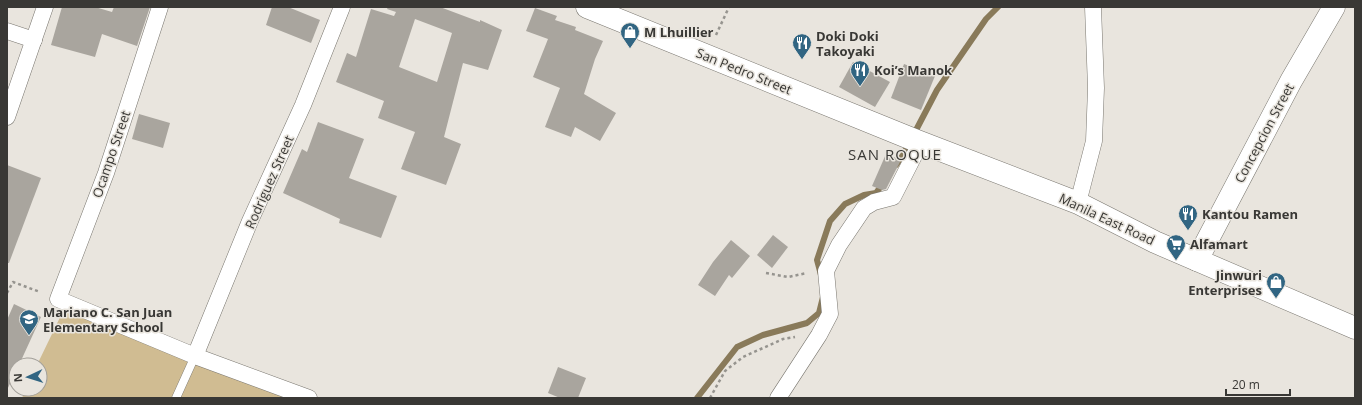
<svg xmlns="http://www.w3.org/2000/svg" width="1362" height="405" font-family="'Open Sans',sans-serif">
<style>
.green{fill:#d0bc92}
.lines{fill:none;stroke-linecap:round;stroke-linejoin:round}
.stream{stroke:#897a5a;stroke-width:6}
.building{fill:#a9a59e;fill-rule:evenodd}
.lane-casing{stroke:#79766f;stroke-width:9}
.street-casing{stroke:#79766f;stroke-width:17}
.secondary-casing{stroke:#79766f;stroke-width:23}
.path{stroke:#96948f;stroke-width:2.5;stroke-dasharray:3 3;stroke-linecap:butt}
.lane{stroke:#fff;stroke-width:8}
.street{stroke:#fff;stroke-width:16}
.secondary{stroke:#fff;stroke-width:22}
.labels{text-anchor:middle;stroke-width:3;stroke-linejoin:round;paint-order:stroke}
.poi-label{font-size:13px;font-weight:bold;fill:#393835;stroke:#e9e5de;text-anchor:start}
.street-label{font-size:13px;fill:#393835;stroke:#e9e5de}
.quarter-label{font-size:15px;letter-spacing:1px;fill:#393835;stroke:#e9e5de}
</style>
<rect width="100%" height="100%" fill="#e9e5de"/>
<polygon class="green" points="65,307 292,398 22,398 26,389 40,389 40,365 37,365"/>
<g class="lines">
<g class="stream">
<polyline points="896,165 903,155 937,90 986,19 998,7"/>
<polyline points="821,275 817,260 830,221 845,204 864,195 876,193 884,182"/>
<polyline points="697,398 737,347 763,335 807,323 819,313 823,297"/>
</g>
</g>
<g class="building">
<polygon points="62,7 95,7 112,12 114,7 150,7 137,46 102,34 95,57 51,45"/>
<polygon points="272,7 288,7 320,20 311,43 266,25"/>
<path d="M388,7H440L480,22V20L502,30L488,70L463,63L444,137L461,144L446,185L401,169L415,132L378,118L384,101L336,82L347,53L356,57L371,9L394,16L396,12L387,9ZM415,19L452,33L437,82L399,67Z"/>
<polygon points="535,8 557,16 555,20 576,27 575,30 603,41 595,59 584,94 616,113 600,141 575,127 571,137 545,127 560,88 533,77 548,39 526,31"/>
<polygon points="853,62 890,82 875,107 839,87"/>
<polygon points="904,64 935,76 921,110 891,98"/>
<polygon points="139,114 170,123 163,148 132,139"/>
<polygon points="318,122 364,139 349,178 397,196 381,238 339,223 340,219 283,193 302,149 307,152"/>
<polygon points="886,154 901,160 886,189 882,190 872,186"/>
<polygon points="7,165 41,178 9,263 7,263"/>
<polygon points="773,235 788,247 772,268 757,255"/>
<polygon points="731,240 750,256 732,278 729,275 715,296 698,285 713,262"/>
<polygon points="14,304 41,317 19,365 16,365 16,371 7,390 7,320"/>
<polygon points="558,367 586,378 578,398 560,398 548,393"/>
</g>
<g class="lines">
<g class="lane-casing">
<polyline id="lane" points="176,398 195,356"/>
</g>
<g class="street-casing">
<g id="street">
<polyline points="160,7 106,173 58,299 195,356 309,398"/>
<polyline points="7,31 34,40"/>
<polyline points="7,117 45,7"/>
<polyline points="1078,203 1094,141 1096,88 1093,7"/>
<polyline points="195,356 250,221 303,105 342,7"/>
<polyline points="778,398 819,335 830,314 826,271 839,245 864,208 874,202 893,197 921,142"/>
</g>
</g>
<g class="secondary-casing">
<g id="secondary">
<polyline points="587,7 917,141 1078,203 1155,242 1355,328"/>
<polyline points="1197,260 1291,81 1334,7"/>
</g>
</g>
<g class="path">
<polyline points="716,35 729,7"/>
<polyline points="766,273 788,277 807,273"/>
<polyline points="7,293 13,282 40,292"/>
<polyline points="710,398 725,371 743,357 783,339 795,337"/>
</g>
<use href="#lane" class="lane"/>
<use href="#street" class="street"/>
<use href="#secondary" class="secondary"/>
</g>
<defs>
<g id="shop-pin" transform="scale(1)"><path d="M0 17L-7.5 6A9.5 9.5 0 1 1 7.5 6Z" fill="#316582" stroke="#e9e5de"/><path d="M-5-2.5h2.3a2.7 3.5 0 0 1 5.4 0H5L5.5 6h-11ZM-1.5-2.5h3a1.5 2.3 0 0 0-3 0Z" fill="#fff"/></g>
<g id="restaurant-pin" transform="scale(1)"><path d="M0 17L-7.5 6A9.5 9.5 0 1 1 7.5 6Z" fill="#316582" stroke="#e9e5de"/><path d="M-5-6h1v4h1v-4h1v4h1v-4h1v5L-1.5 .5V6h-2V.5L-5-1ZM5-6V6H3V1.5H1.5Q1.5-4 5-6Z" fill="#fff"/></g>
<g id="supermarket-pin" transform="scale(1)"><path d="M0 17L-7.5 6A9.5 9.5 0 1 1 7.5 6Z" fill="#316582" stroke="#e9e5de"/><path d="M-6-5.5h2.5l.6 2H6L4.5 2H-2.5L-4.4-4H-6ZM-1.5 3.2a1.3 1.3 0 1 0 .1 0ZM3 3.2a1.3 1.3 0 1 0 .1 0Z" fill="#fff"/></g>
<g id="school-pin" transform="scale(1)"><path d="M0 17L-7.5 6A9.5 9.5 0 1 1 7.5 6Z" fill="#316582" stroke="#e9e5de"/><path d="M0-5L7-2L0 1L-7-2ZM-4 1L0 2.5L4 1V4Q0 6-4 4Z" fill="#fff"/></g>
</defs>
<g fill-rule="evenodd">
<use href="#shop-pin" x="630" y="32"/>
<use href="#restaurant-pin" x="802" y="43"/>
<use href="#restaurant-pin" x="860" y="70"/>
<use href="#restaurant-pin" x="1188" y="214"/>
<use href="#supermarket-pin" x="1176" y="244"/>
<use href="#shop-pin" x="1276" y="282"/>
<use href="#school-pin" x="29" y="319"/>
</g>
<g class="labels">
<g class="poi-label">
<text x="644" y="37">M Lhuillier</text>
<text x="816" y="41">Doki Doki<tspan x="816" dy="15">Takoyaki</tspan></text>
<text x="874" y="75">Koi’s Manok</text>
<text x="1202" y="219">Kantou Ramen</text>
<text x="1190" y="249">Alfamart</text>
<text x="1262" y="280" text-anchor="end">Jinwuri<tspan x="1262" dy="15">Enterprises</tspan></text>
<text x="43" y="317">Mariano C. San Juan<tspan x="43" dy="15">Elementary School</tspan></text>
</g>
<g class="street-label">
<text transform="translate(744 71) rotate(22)" y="5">San Pedro Street</text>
<text transform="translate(1264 133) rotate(-62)" y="5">Concepcion Street</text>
<text transform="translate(111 154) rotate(-71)" y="5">Ocampo Street</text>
<text transform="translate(269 182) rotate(-66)" y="5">Rodriguez Street</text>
<text transform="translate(1107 219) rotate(25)" y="5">Manila East Road</text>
</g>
<g class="quarter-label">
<text x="895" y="160">SAN ROQUE</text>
</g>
</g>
<rect width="1362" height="405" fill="none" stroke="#393835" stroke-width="16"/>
<g transform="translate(28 377) rotate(266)"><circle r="19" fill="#e9e5de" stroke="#a3a09a"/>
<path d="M0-3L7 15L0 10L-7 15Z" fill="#316582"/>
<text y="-6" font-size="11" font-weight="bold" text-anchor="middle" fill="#393835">N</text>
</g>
<path d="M1226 389v6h64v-6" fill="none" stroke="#393835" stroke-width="2"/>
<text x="1232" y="389" font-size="12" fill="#393835" stroke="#e9e5de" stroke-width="3" paint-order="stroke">20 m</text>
</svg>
